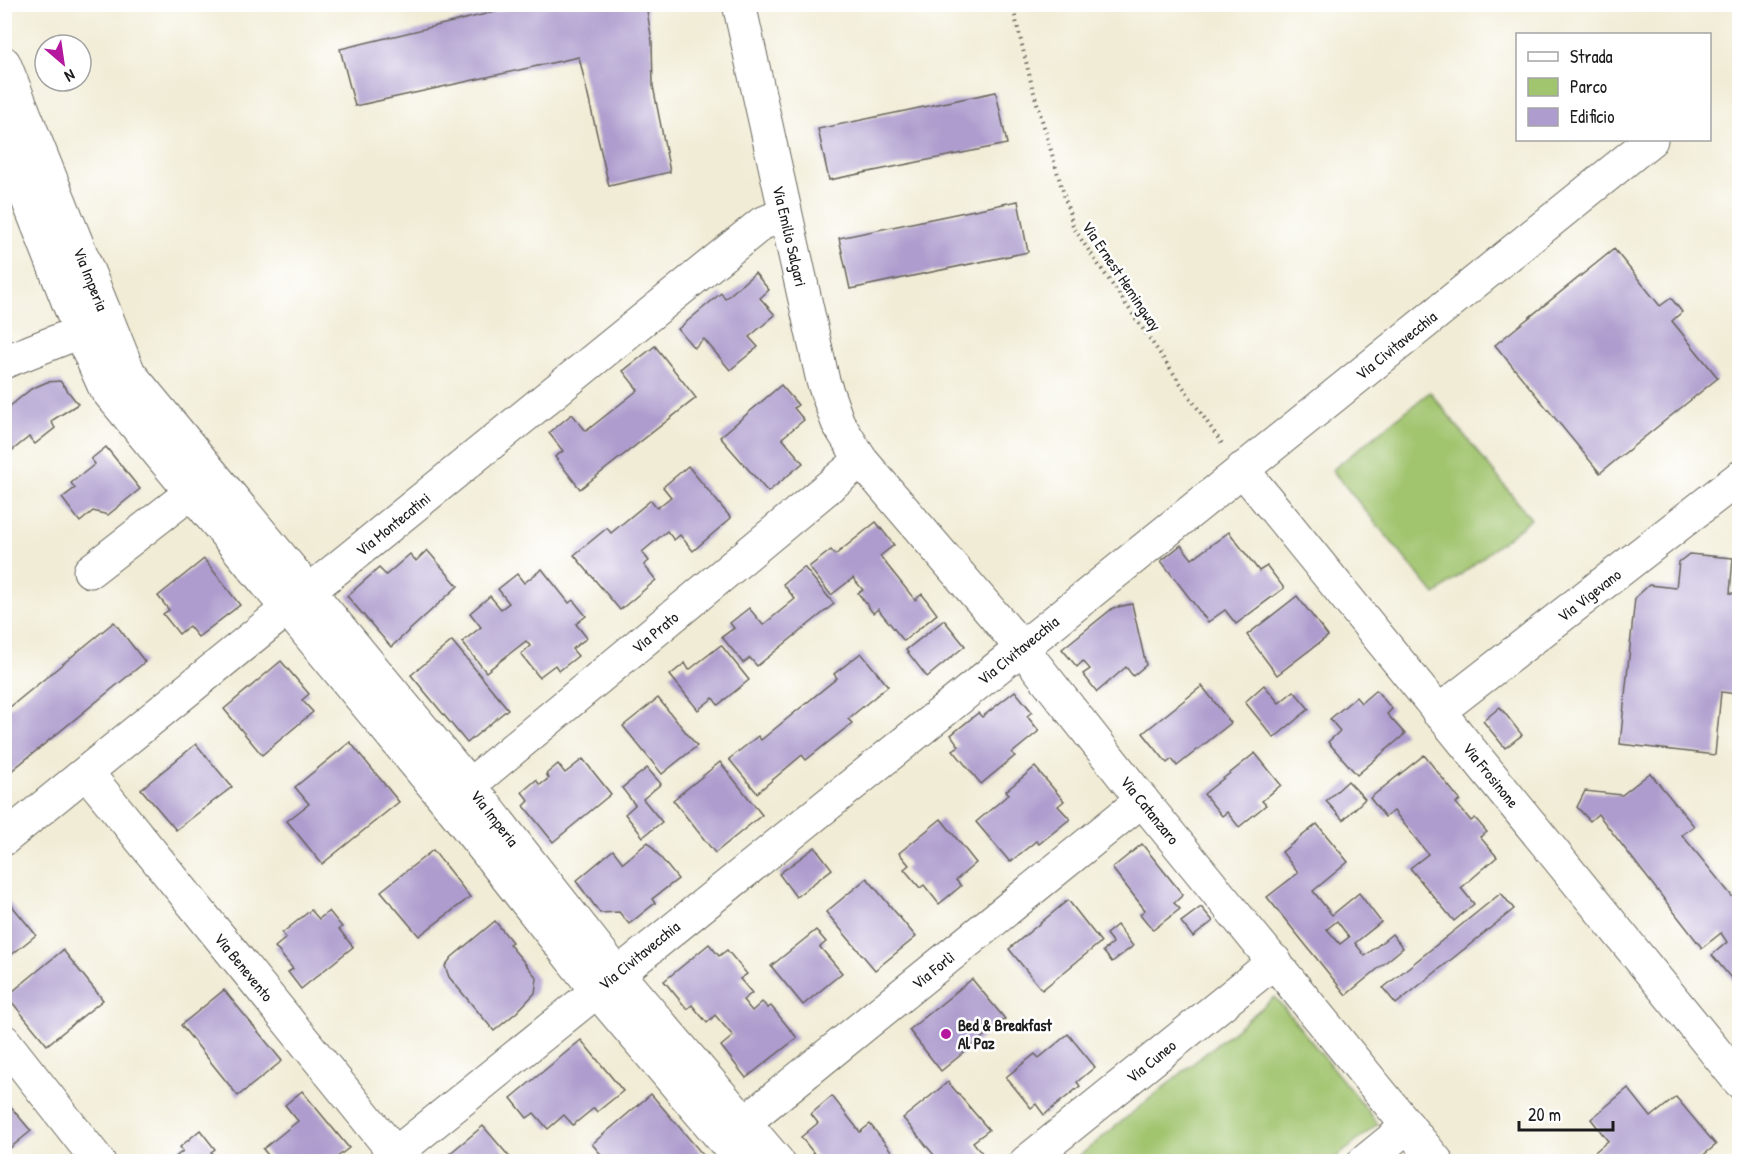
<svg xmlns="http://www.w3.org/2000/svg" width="1744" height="1166" font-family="'Patrick Hand',sans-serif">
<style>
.green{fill:#a1c46e;stroke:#5e7045;stroke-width:1.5}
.building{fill:#ad9ccd;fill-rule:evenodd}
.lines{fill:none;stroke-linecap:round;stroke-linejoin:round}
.minor-casing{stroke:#67655d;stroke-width:35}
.tertiary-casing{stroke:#67655d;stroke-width:35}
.path{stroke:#67655d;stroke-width:4;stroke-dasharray:1.5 4.5;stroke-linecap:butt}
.minor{stroke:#fff;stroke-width:33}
.tertiary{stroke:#fff;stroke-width:33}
.poi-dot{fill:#b5179e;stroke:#fff;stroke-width:2}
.labels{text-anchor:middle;stroke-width:5;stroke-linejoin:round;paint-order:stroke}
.street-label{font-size:16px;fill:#1c1c1c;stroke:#fff}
.poi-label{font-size:16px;font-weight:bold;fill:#1c1c1c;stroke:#fff;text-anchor:start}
</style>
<rect width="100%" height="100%" fill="#fff"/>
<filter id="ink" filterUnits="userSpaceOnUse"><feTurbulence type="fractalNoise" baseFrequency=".0167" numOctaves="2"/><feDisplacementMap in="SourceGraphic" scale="12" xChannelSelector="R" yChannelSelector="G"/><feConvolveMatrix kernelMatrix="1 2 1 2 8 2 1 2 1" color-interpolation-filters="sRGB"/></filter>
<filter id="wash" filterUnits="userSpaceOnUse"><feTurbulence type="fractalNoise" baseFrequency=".008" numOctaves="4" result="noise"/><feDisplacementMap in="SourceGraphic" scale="24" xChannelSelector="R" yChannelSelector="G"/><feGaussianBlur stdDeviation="1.35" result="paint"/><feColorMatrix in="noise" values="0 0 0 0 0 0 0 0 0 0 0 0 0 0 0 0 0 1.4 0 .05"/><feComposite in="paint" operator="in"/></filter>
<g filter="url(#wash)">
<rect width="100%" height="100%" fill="#f1ecd5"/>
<g class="green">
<polygon points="1430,392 1531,519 1435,595 1332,470"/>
<polygon points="1275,997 1378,1124 1332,1161 1073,1161"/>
</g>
<g id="blocks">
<g class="building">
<polygon points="527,4 646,4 652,42 653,86 670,172 609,186 579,57 355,106 340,49"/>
<polygon points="996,92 1007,144 829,180 818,129"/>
<polygon points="1018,201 1028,252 850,289 839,238"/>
<polygon points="1614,249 1660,306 1671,298 1682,312 1672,321 1718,378 1600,473 1495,345"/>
<polygon points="755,273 769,290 760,298 775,315 749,337 758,347 730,370 704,339 694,348 678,329 721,293 725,299"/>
<polygon points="655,346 696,398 580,489 555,457 563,451 549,433 572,414 586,431 638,390 623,371"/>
<polygon points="60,381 78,404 51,421 55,428 35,444 29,437 4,457 4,411 31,389 47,382"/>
<polygon points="781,385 798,405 794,408 804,420 782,438 803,463 768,492 720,437"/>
<polygon points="106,447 140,489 108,515 93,511 80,522 62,498 75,488 71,483 95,464 91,459"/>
<polygon points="688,466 731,518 693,551 680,535 674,540 667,531 642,552 649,561 644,565 656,580 620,610 574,555 607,528 611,533 651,500 657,508 671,497 663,487"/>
<polygon points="876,522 894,545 880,556 915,600 922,594 937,614 904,641 878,609 873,613 858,593 863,590 853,578 831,595 809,567 831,550 835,555"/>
<polygon points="1229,532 1259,571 1267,566 1284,588 1236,624 1225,610 1208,622 1161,561 1181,545 1192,559"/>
<polygon points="427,550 458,586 391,647 347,596 379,568 386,575 410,554 416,561"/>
<polygon points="1689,554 1733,558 1730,593 1740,594 1740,700 1737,700 1738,694 1721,692 1715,755 1620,744 1635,598 1649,585 1676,588 1679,562"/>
<polygon points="204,559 240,605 198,637 189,626 179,634 163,614 169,610 158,596"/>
<polygon points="804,567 834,604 757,666 750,658 743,663 722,637 734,628 730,623 749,608 763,625 795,599 783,584"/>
<polygon points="542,569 569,603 573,600 586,616 576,624 587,638 572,649 578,656 559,671 555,665 539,677 521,654 530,646 526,641 486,672 462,642 481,627 470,613 490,596 501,609 509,603 498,589 517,574 524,583"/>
<polygon points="1297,596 1328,636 1277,675 1247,635"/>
<polygon points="1132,604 1146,665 1133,676 1126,667 1097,692 1083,674 1090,669 1083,661 1077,667 1062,649 1113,608"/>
<polygon points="944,620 965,646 927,677 906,650"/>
<polygon points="114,622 145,662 4,777 4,712"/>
<polygon points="452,641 508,709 467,743 411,675"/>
<polygon points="721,645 749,680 718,705 713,698 698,710 670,675 685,663 689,670"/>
<polygon points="861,653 888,686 848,719 852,723 806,760 802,755 757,793 729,759 758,736 761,740 837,678 834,674"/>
<polygon points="281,661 309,694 302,700 313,712 262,755 224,709"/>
<polygon points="1264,685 1279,703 1294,691 1309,709 1274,738 1245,702"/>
<polygon points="1202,686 1231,723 1177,766 1172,759 1167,763 1143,733"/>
<polygon points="1376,690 1392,709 1387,714 1405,734 1357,775 1328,742 1340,731 1330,719 1356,697 1361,703"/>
<polygon points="1015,691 1032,712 1027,716 1039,731 1012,753 1015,756 981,784 953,750 959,746 951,735 978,713 982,717"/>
<polygon points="658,698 697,746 662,774 623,726"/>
<polygon points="1500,707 1522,735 1505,748 1483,721"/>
<polygon points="350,742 399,802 322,864 287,821 309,804 295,787"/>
<polygon points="196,744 232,787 176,830 141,789"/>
<polygon points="1255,753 1281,785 1262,801 1266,805 1239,827 1227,812 1222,816 1204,794"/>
<polygon points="1424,755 1460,800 1456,803 1471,821 1475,818 1487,832 1480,837 1497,857 1461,888 1474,904 1454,921 1410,868 1428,854 1394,811 1385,817 1370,798"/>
<polygon points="583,759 611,794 553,842 524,806 529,801 522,792 536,780 540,785 549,778 546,774 558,764 565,773"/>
<polygon points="720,762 762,815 715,853 673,800"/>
<polygon points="1035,767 1064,801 1058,806 1070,819 1039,844 1036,841 1010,862 976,822 1009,794 1006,791"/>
<polygon points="647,768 661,784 643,799 662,822 643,837 625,814 635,805 622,788"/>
<polygon points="1650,773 1694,826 1682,835 1740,906 1740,989 1712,955 1727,942 1721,933 1702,948 1598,814 1590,821 1577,807 1585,791 1622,795"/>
<polygon points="1348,781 1365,799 1343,820 1326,801"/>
<polygon points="941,819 976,863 956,880 961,886 939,904 924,885 920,888 904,869 909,865 899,853"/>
<path d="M1317,824L1348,862L1313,891L1332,915L1359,893L1381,922L1355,943L1365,956L1392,934L1403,948L1346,995L1267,897L1298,873L1282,852ZM1337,921L1349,937L1340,944L1327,929Z"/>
<polygon points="648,842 678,879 652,899 655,903 629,924 619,912 600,913 576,881 613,850 623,863"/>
<polygon points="1142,844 1183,895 1174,903 1180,909 1153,930 1140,914 1145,910 1112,868"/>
<polygon points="815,847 832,869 796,897 779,874"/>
<polygon points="433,850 470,897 419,936 381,891"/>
<polygon points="867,878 916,937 875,970 826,912"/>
<polygon points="1501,893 1514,909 1396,1004 1383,988"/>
<polygon points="4,896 36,935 4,961"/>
<polygon points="1068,900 1101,942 1042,990 1009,949"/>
<polygon points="1201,907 1213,921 1193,937 1181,922"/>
<polygon points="311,910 319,919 329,911 342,927 339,929 353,947 301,989 288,972 293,969 275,947 286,938 282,933"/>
<polygon points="495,921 512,942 509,944 537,978 535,993 517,1012 494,1031 449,977 445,966 452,957"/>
<polygon points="1117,925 1133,946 1112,962 1103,951 1113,943 1106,934"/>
<polygon points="816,930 826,942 820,947 842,973 803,1005 771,966"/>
<polygon points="709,944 719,956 727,950 747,974 740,979 752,993 743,1000 752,1011 762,1002 768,1008 771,1006 797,1038 746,1078 721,1046 733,1036 715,1015 707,1023 692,1005 687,1009 664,981"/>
<polygon points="63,950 103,1000 47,1045 7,996"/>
<polygon points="972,979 1005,1019 941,1071 909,1030"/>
<polygon points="224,990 282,1061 238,1096 181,1025"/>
<polygon points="1068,1034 1095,1067 1077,1082 1080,1086 1044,1115 1036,1104 1031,1108 1006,1077 1035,1054 1039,1058"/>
<polygon points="581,1040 623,1091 597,1112 594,1108 573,1125 564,1115 548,1129 534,1113 527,1118 511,1098"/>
<polygon points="948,1082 989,1130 973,1142 987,1159 984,1161 939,1161 903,1118"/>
<polygon points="1628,1088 1651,1117 1676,1097 1716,1145 1696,1161 1584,1161 1608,1141 1591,1119"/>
<polygon points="302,1091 349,1148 332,1161 273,1161 263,1149 298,1121 285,1105"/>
<polygon points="651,1094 704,1156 697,1161 604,1161 606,1160 592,1144"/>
<polygon points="832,1096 860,1132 870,1124 899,1161 820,1161 801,1137 818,1123 811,1114"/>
<polygon points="4,1099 31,1131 4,1153"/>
<polygon points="483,1126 513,1161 445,1161 443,1159"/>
<polygon points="200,1130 215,1149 211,1152 219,1161 170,1161 183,1151 180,1147"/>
</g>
</g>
</g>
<g filter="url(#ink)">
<use href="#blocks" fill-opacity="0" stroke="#67655d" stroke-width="1.5"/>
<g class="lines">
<g class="minor-casing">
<g id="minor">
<polyline points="739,4 823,381 838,423 861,460 1021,647 1142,800 1437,1162"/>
<polyline points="4,362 80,332"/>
<polyline points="1242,469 1740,1082"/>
<polyline points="90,571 193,491 212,474"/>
<polyline points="1438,712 1740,477"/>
<polyline points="87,773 402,1162"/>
<polyline points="448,803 861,460"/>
<polyline points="4,839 761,224 785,214"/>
<polyline points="4,1041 99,1162"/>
<polyline points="724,1139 1142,800"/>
<polyline points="385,1162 1651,140"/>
<polyline points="1026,1162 1275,961"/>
<polyline points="1364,1162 1408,1126"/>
</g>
</g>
<g class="tertiary-casing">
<g id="tertiary">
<polyline points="4,63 129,373 470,786 617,973 778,1162"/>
<polyline points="4,139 80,332 105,388 448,803 596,990 742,1162"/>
</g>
</g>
<polyline class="path" points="1012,4 1032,86 1074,229 1223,445"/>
<use href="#minor" class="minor"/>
<use href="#tertiary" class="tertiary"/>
</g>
</g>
<circle class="poi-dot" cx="946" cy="1034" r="6"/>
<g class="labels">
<g class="street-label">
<text transform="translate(790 236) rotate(77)" y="6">Via Emilio Salgari</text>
<text transform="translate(1122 276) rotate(56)" y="6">Via Ernest Hemingway</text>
<text transform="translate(91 279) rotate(68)" y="6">Via Imperia</text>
<text transform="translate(1396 345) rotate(-39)" y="6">Via Civitavecchia</text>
<text transform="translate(393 524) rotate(-39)" y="6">Via Montecatini</text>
<text transform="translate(1589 595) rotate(-38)" y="6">Via Vigevano</text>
<text transform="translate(655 632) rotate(-40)" y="6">Via Prato</text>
<text transform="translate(1018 650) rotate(-39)" y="6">Via Civitavecchia</text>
<text transform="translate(1491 775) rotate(51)" y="6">Via Frosinone</text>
<text transform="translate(1150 810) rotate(51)" y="6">Via Catanzaro</text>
<text transform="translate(495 818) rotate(52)" y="6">Via Imperia</text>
<text transform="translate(639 955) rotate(-39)" y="6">Via Civitavecchia</text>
<text transform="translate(244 967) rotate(51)" y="6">Via Benevento</text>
<text transform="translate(933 970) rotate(-39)" y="6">Via Forlì</text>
<text transform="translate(1151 1061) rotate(-39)" y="6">Via Cuneo</text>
</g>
<g class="poi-label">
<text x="958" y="1031">Bed &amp; Breakfast<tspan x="958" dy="18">Al Paz</tspan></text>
</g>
</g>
<rect width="1744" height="1166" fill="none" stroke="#fff" stroke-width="24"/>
<rect x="1516" y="33" width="195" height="108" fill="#ffffff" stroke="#a4a4a4" stroke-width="1.5"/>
<rect x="1528" y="52" width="30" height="9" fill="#ffffff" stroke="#a4a4a4" stroke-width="1.5"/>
<text x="1570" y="63" font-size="18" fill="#1c1c1c">Strada</text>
<rect x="1528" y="78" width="30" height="18" fill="#a1c46e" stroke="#a4a4a4" stroke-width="1.5"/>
<text x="1570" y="93" font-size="18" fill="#1c1c1c">Parco</text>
<rect x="1528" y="108" width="30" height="18" fill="#ad9ccd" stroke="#a4a4a4" stroke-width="1.5"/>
<text x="1570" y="123" font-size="18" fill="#1c1c1c">Edificio</text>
<g transform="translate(63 63) rotate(151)"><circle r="28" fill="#ffffff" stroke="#a4a4a4" stroke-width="1.5"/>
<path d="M0-4.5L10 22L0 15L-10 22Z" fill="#b5179e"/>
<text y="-9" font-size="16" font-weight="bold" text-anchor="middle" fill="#1c1c1c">N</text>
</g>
<path d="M1519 1121v9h94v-9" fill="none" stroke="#1c1c1c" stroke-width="3"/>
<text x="1528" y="1121" font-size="18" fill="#1c1c1c" stroke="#ffffff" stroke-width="4.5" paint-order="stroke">20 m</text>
</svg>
